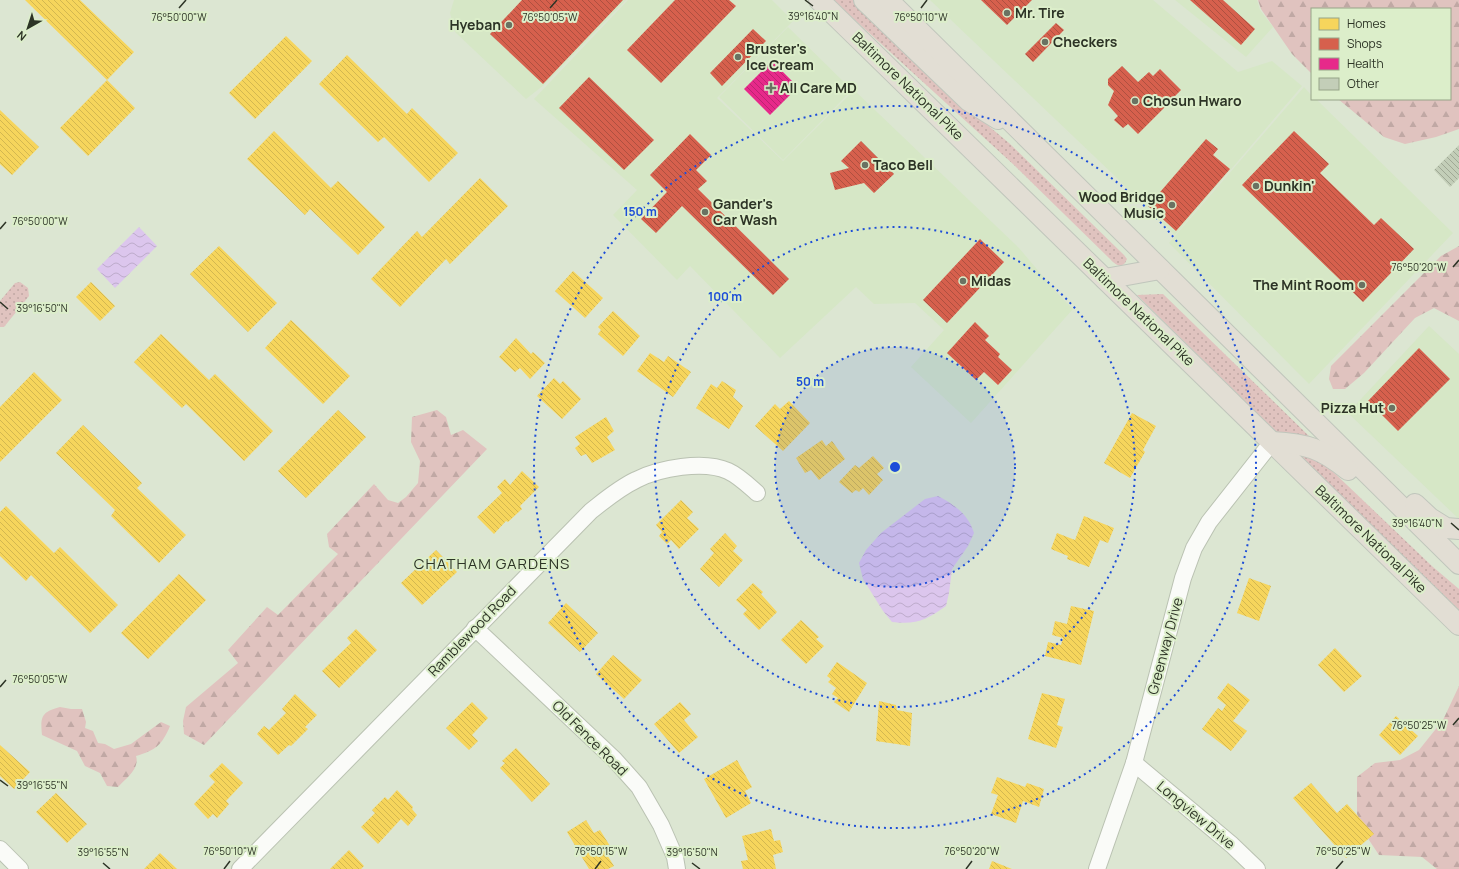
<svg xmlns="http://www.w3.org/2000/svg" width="1459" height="869" font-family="Manrope,sans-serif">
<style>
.built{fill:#d6e7c6}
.grass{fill:url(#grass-dots)}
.forest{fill:url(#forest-firs)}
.water{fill:url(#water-waves)}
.homes{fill:url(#homes-back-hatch)}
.shops{fill:url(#shops-back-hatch)}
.health{fill:url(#health-back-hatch)}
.building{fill:url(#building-back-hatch)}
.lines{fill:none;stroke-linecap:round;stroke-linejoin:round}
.minor-casing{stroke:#bac2b2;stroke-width:18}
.major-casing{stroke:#c0c6bc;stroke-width:22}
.minor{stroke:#fafbf8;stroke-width:16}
.major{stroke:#e2ded4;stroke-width:20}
.ticks{fill:none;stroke:#2d3426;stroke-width:1.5}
.ring{fill:none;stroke:#1d4ed8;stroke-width:2;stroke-dasharray:2 4}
.poi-dot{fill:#6a7262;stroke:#dceeca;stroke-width:1.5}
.labels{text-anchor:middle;stroke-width:4;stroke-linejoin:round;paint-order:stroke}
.poi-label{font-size:14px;font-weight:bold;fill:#2d3426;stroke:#dceeca;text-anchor:start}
.street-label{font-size:14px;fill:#2d3426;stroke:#dceeca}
.neighbourhood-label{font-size:15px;letter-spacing:1px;fill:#2d3426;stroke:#dceeca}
.ticks-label{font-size:10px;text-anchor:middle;fill:#2d3426;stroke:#dceeca;stroke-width:4;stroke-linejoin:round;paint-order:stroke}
.centre{fill:#1d4ed8;stroke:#dceeca;stroke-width:2}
.ring-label{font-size:12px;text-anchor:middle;font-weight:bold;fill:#1d4ed8;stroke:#dceeca;stroke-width:4;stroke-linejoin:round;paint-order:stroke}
</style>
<defs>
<pattern id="grass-dots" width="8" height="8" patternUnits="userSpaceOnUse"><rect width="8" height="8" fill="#e0c3bf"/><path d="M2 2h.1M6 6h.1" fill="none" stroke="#c0a8a4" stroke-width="1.8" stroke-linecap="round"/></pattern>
<pattern id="forest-firs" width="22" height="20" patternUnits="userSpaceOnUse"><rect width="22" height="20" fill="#e0c3bf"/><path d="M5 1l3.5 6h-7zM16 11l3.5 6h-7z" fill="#c0a8a4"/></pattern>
<pattern id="water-waves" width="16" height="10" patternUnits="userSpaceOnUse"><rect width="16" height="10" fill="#dcc6ed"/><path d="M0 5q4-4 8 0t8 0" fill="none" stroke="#bdabcb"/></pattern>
<pattern id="homes-back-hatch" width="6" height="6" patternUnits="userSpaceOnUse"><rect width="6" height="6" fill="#f6d55c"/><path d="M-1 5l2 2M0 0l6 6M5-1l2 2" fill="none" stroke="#d3b750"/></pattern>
<pattern id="shops-back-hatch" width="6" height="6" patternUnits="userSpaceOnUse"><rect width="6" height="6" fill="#d6604d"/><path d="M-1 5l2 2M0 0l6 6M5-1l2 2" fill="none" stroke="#ae5040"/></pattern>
<pattern id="health-back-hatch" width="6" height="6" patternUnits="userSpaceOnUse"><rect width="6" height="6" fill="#e7298a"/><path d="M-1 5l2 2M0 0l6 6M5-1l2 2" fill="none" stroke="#bc2471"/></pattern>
<pattern id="building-back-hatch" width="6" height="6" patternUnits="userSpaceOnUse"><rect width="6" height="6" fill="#c3ceb8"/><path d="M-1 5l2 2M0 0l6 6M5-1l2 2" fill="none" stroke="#9fa895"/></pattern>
</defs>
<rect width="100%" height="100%" fill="#dce6d2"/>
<g class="built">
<polygon points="454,0 626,0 544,85 526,99 455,32 450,13"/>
<polygon points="628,0 772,0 793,21 717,98 783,161 854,90 1019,248 1058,294 1073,309 971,423 911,367 944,330 915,303 874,304 856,287 780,358 690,266 677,280 613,215 637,190 534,99"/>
<polygon points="930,0 1153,0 1238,72 1272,61 1302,86 1175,235 1146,209 1117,178"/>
<polygon points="1175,0 1257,0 1260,10 1273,27 1246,57"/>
<polygon points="788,27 852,90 783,160 719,97"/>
<polygon points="1304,87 1312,96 1312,99 1316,99 1453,233 1309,384 1169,243"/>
<polygon points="1429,326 1459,354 1459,519 1348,413"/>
</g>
<g class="grass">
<path d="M833,0H855L961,103L1009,143L1124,255L1127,259L1125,263C1119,269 1114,263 1109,258L1014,165Z"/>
<polygon points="20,282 28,288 29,296 4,327 0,327 0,301 15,283"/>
<polygon points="1163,294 1311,438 1280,436 1137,295"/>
<polygon points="1305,455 1326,465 1433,567 1459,589 1459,611 1302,458 1302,456"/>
</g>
<g class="forest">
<polygon points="1258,0 1459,0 1459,129 1436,137 1405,144 1384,137 1338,99 1450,99 1450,9 1312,9 1312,74 1292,54 1261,9"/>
<polygon points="1459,246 1459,321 1434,308 1415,318 1364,373 1345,389 1333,389 1329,379 1331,366 1441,256"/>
<polygon points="437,410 446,417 451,435 463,430 487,449 204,745 184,734 183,721 186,707 238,663 228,650 267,607 278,615 338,554 329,547 327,534 374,484 388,500 398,503 406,497 418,483 420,461 411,442 412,417"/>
<polygon points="1459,686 1459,869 1437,869 1422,857 1379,855 1365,834 1357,814 1357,777 1375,763 1400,760 1419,750 1443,720"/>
<path d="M60,707L71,709H82L86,722L85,728L93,731L98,743L105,744L114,749L131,744L161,722L170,726C162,745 156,750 136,756C140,769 126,778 118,787L107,786L100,773L85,766L77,751L42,735C40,716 42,712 60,707Z"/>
</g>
<g class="water">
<polygon points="139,227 157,246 115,288 97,269"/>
<path d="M938,496C955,505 968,514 974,533L968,546L952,569L949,593L946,606C926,620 917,625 892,622L883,611L863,579L859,563L866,550L881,533L925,499Z"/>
</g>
<g class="homes">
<polygon points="25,0 80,0 134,52 107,80 135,108 88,156 60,128 107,80"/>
<polygon points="286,36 312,61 255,119 229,93"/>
<polygon points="347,55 407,114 412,108 458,153 429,182 384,137 378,142 319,84"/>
<polygon points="0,110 39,147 12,175 0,164"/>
<polygon points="274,131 331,188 338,181 385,227 358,255 310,209 305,215 247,159"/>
<polygon points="480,178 508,206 450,264 446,259 400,307 371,279 417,231 422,237"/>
<polygon points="219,246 277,303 248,332 190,274"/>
<polygon points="573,271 603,298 585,318 555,291"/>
<polygon points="91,282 115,306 100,321 76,297"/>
<polygon points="613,311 640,336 623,356 598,334 601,330 598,327"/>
<polygon points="291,320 350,376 323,404 265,348"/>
<polygon points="161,334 209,380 215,374 273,431 244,461 186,404 182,408 134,362"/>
<polygon points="516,338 531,354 533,352 545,363 530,379 520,368 515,372 499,357"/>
<polygon points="650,353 664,362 668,356 691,372 673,397 637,371"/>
<polygon points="34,372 62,400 0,462 0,407"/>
<polygon points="554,378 560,384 563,381 581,399 562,419 537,396"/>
<polygon points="722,381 736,390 733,397 743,406 729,429 696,408 711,384 717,388"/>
<polygon points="789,401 810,423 783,451 755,426 775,404 780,409"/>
<polygon points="338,410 366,437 306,498 278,471"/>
<polygon points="1132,413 1156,426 1143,450 1145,452 1130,478 1104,463"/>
<polygon points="606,417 614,431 607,437 615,450 592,463 586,454 581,456 575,448 580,444 575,437"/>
<polygon points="83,425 142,483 137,488 186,535 159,563 111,516 115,510 56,453"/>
<polygon points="822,440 826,446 832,441 845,459 819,480 811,470 805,473 796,458"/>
<polygon points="873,456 884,468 877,474 883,480 869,495 863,488 859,492 856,490 852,493 839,482 855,465 859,468"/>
<polygon points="522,471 539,487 520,506 522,509 508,522 506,521 494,534 477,517 502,493 497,487 505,479 510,485"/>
<polygon points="681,500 693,512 687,518 699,529 679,549 671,540 667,544 659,536 662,532 656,525"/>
<polygon points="6,506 54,553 60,547 118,605 90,633 31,575 26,581 0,556 0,512"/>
<polygon points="1084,516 1114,528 1108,543 1100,540 1089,567 1067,559 1068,556 1051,549 1057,533 1075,540"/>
<polygon points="725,533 737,546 733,551 743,560 719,587 700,569 714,553 710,549"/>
<polygon points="436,550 457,572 422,605 401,583"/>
<polygon points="179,574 206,600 148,659 121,633"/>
<polygon points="1249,578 1271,586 1259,621 1237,613"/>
<polygon points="753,583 763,592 761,594 777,612 759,630 743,614 747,610 736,600"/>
<polygon points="566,603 598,633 580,652 548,623"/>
<polygon points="1071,606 1094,611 1081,665 1045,656 1048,642 1061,645 1063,638 1052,635 1055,621 1067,624"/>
<polygon points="801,620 819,637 816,639 824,646 806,664 781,640"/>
<polygon points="356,629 377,650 339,688 322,671 351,643 347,638"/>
<polygon points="1335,648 1362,676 1344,692 1318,665"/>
<polygon points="613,655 642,680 624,699 596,674"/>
<polygon points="837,662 867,683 849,712 834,702 838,698 832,694 836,688 828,682 831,679 827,676"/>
<polygon points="1228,683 1250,700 1233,721 1247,731 1231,751 1202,729 1218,708 1222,711 1226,705 1217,698"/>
<polygon points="1042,693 1065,699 1057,725 1063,727 1056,748 1028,739"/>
<polygon points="295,694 317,715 305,727 308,729 291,746 289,745 278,755 257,734 264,726 269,730 286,713 282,709"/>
<polygon points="879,701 896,705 897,710 912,713 910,746 876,741"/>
<polygon points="472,702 488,718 472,735 478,741 469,750 446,728"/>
<polygon points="680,702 691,714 684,720 698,737 679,753 654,724"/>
<polygon points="1396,716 1418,736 1400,755 1379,735"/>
<polygon points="0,745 30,772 14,789 0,776"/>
<polygon points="516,748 550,784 532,802 500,768 505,763 502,761"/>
<polygon points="737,760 752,787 745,791 751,803 726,818 704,779"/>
<polygon points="222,763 243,783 226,801 229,804 217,818 213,814 208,819 194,804 215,782 209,776"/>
<polygon points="997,777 1025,787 1027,783 1044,789 1039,807 1023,801 1016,823 991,814 998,795 991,793"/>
<polygon points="1311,783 1337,813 1347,804 1374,834 1346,858 1293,798"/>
<polygon points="397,790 413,807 412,809 417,815 408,826 401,819 378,844 361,827 375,813 372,810 385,797 388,800"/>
<polygon points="56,793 87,824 67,843 36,812"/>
<polygon points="586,820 594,833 600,830 610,846 604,850 614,866 608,869 589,869 567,832"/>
<polygon points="771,829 774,841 780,840 783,852 773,855 776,869 743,869 741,861 748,860 742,836"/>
<polygon points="349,850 364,866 361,869 330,869"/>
<polygon points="160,853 177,869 144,869"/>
<polygon points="992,861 1012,869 989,869"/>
</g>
<g class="shops">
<polygon points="522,0 623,0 543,84 490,34"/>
<polygon points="675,0 729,0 736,6 661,83 627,50"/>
<polygon points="981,0 1032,0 1007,25"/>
<polygon points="1190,0 1223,0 1255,29 1241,45"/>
<polygon points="1056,23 1064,30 1033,62 1025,54"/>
<polygon points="753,29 766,41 722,86 710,73"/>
<polygon points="1122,66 1138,82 1149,72 1153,76 1160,69 1181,90 1171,100 1166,96 1160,102 1165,107 1138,134 1128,124 1123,128 1114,120 1118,116 1108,105 1114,91 1108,85 1108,79"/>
<polygon points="589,77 654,140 624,170 559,108"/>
<polygon points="1294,131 1329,164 1320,173 1374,225 1381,218 1414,249 1363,302 1242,185"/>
<polygon points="690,134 711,155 696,170 707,181 698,189 789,279 773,295 682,206 656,233 641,219 667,192 650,175"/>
<polygon points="1206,139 1218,149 1213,155 1230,169 1176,231 1148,206"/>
<polygon points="861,141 894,174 874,193 864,183 835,190 830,173 849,168 841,161"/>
<polygon points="980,239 1004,262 947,323 923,300"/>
<polygon points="975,322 989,336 985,340 1000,354 998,357 1012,370 998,385 984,372 976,380 947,353"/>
<polygon points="1419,348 1450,379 1398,431 1368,401"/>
</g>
<polygon class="health" points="772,61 798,87 770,115 744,89"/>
<polygon class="building" points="1459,145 1459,178 1450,187 1434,170"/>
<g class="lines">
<g class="minor-casing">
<g id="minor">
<polyline points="475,628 614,759 639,787 661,825 675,857 677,869"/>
<polyline points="1134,763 1232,845 1257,869"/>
<polyline points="0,849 20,869"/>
<path d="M240,869L591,511C605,500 619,488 636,480C659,468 704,460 728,471C739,476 748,485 757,493"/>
<polyline points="1097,869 1134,763 1183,578 1194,548 1209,522 1272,442"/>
</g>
</g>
<g class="major-casing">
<g id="major">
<polyline points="819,0 1459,625"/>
<polyline points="864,0 969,101 998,119"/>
<polyline points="888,0 1459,564"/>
<polyline points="1105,279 1160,269"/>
<path d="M1272,442C1307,444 1321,448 1348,470"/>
<polyline points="1415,504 1430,518 1446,528 1459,529"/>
</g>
</g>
<use href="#minor" class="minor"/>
<use href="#major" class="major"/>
</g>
<path class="ticks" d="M805,0L813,6M179,8L186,0M550,8L557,0M921,8L927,0M0,229L6,222M1453,267L1459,260M0,302L8,309M1451,523L1459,530M0,687L6,680M1453,725L1459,718M0,780L8,786M103,863L110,869M692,863L700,869M224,869L230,861M595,869L601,861M966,869L972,861M1336,869L1343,861"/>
<circle cx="895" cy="467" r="120" fill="#1d4ed8" fill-opacity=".12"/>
<g class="ring">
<circle cx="895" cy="467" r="120"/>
<circle cx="895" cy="467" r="240"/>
<circle cx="895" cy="467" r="361"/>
</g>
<g class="poi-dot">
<circle cx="1007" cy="13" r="4"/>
<circle cx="509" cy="25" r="4"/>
<circle cx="1045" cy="42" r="4"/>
<circle cx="738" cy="57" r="4"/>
<path d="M769 82h4v4h4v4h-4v4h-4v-4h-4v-4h4z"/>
<circle cx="1135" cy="101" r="4"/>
<circle cx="865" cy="165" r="4"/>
<circle cx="1256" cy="186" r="4"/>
<circle cx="1172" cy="205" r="4"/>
<circle cx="705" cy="212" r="4"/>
<circle cx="963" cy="281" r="4"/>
<circle cx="1362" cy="285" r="4"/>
<circle cx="1392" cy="408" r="4"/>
</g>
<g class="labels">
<g class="poi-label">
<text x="1015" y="18">Mr. Tire</text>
<text x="501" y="30" text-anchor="end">Hyeban</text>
<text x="1053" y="47">Checkers</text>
<text x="746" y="54">Bruster's<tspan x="746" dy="16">Ice Cream</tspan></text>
<text x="780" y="93">All Care MD</text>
<text x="1143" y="106">Chosun Hwaro</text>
<text x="873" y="170">Taco Bell</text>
<text x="1264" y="191">Dunkin'</text>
<text x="1164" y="202" text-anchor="end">Wood Bridge<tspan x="1164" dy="16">Music</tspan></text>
<text x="713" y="209">Gander's<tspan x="713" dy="16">Car Wash</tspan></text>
<text x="971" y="286">Midas</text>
<text x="1354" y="290" text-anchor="end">The Mint Room</text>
<text x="1384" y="413" text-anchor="end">Pizza Hut</text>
</g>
<g class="street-label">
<text transform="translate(908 86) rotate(44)" y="5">Baltimore National Pike</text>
<text transform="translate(1139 312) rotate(44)" y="5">Baltimore National Pike</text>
<text transform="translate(1371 539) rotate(44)" y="5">Baltimore National Pike</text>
<text transform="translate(472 631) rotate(-46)" y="5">Ramblewood Road</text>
<text transform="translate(1165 646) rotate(-75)" y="5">Greenway Drive</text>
<text transform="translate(590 738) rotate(45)" y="5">Old Fence Road</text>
<text transform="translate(1196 815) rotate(40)" y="5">Longview Drive</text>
</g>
<g class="neighbourhood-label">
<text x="492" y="569">CHATHAM GARDENS</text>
</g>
</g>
<g class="ticks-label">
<text x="813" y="20">39°16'40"N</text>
<text x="179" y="21">76°50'00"W</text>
<text x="550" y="21">76°50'05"W</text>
<text x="921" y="21">76°50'10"W</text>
<text x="40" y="225">76°50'00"W</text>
<text x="1419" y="271">76°50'20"W</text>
<text x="42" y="312">39°16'50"N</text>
<text x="1417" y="527">39°16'40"N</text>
<text x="40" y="683">76°50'05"W</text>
<text x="1419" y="729">76°50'25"W</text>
<text x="42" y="789">39°16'55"N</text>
<text x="230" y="855">76°50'10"W</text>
<text x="601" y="855">76°50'15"W</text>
<text x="972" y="855">76°50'20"W</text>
<text x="1343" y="855">76°50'25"W</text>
<text x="103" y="856">39°16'55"N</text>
<text x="692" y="856">39°16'50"N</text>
</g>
<circle cx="895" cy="467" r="6" class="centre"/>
<g class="ring-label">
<text x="640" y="216">150 m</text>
<text x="725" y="301">100 m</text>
<text x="810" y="386">50 m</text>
</g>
<rect x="1311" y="8" width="140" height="92" fill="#dceeca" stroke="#96a488"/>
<rect x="1319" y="18" width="20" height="12" fill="#f6d55c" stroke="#96a488"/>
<text x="1347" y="28" font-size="12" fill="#2d3426">Homes</text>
<rect x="1319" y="38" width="20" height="12" fill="#d6604d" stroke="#96a488"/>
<text x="1347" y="48" font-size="12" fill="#2d3426">Shops</text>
<rect x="1319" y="58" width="20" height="12" fill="#e7298a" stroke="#96a488"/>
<text x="1347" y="68" font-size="12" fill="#2d3426">Health</text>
<rect x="1319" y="78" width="20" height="12" fill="#c3ceb8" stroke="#96a488"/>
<text x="1347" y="88" font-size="12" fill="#2d3426">Other</text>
<g transform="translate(28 28) rotate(219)" stroke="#dceeca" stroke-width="3" paint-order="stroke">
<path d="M0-3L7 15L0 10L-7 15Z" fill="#2d3426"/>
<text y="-6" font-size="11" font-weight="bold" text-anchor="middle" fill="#2d3426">N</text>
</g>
</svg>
